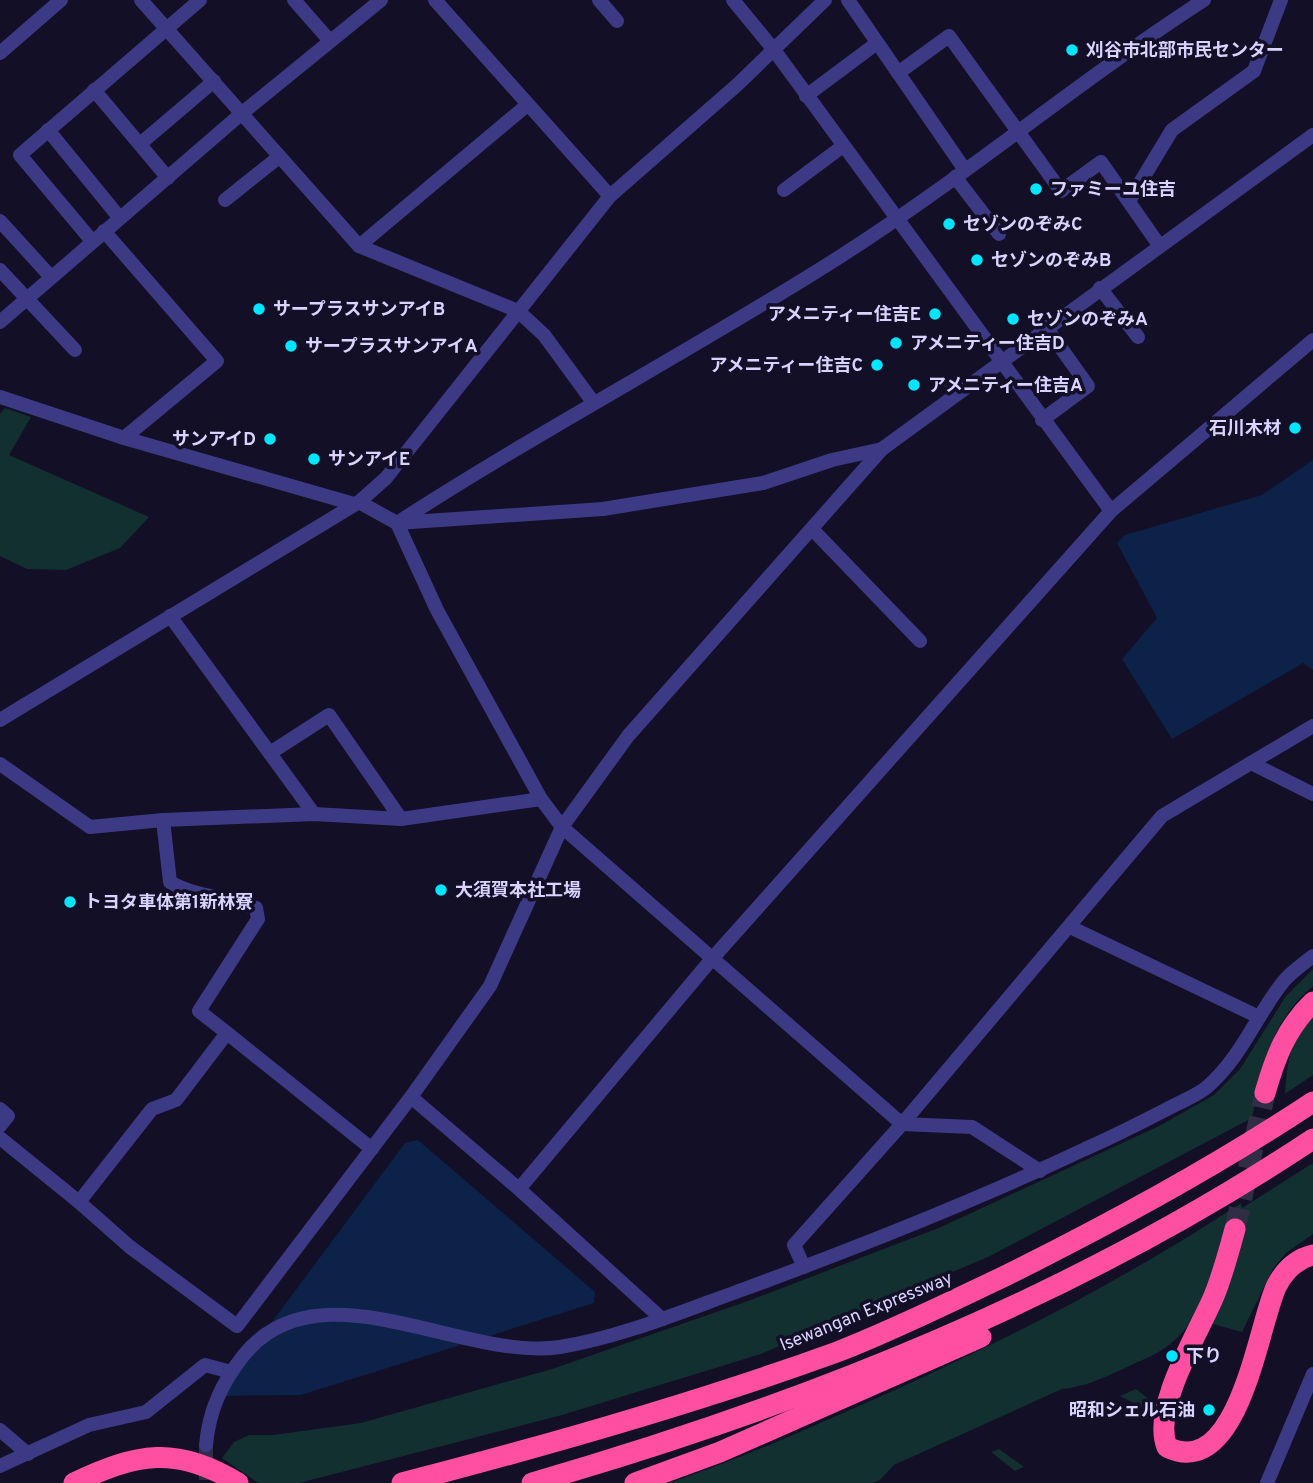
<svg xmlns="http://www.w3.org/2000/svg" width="1313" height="1483" font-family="Overpass,'Noto Sans JP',sans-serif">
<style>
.green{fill:#12302f}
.water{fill:#0c2248}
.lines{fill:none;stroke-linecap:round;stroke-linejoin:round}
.minor-tunnel{stroke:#312d47;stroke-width:14;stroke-dasharray:14 7;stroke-linecap:butt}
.highway-tunnel{stroke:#312d47;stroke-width:21;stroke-dasharray:21 10;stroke-linecap:butt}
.minor{stroke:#3d3a85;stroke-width:14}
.highway{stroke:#ff4fa3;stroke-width:21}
.poi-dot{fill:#00e5ff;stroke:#130f26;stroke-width:2.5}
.labels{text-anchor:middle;stroke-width:7;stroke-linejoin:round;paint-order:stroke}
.poi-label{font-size:18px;font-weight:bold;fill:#d9d4ff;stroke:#130f26;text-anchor:start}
.street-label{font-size:18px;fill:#d9d4ff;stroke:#130f26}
</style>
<rect width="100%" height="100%" fill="#130f26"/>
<g class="green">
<polygon points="5,408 31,417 9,455 149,517 120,548 66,570 27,569 0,556 0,414"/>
<path d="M1313,969V986C1269,1024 1264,1064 1252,1118L990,1256L761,1354L562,1415L299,1483H258L222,1458L234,1442L249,1435H273L361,1423L552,1369L748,1301L941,1227L1159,1126L1214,1095L1240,1069L1286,996Z"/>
<path d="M1313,1015V1075L1285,1094C1287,1063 1290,1037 1313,1015Z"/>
<path d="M1313,1163V1234L1286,1253L1273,1269L1242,1332L1209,1323L1236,1236L1221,1239C1216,1277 1199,1324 1166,1347C1153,1357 1138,1361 1123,1369C1103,1378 1084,1387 1062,1389L894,1465L880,1480L873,1483H669C732,1462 791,1436 852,1409C987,1350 1118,1284 1241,1203L1242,1208Z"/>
<polygon points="1136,1389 1160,1408 1147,1410 1120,1396"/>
<polygon points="999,1449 1024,1467 1015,1471 991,1452"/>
</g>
<g class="water">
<polygon points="1313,460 1313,670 1303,663 1172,739 1122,659 1157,618 1117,543 1125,535 1262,495"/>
<polygon points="418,1140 595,1292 594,1303 301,1395 223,1396 220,1374 263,1334 405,1143"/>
</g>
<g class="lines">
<polyline class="minor-tunnel" points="206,1445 206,1483"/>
<polyline class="highway-tunnel" points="1235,1229 1265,1093"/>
<g class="minor">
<polyline points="141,0 359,246 518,311 544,335 593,402"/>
<polyline points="294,0 330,41"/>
<polyline points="435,0 610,196"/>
<polyline points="599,0 617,21"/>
<polyline points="733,0 774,50 1111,511"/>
<polyline points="848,0 965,170"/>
<polyline points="0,53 61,0"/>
<polyline points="898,73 949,36 1061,191 1101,162 1159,245"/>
<polyline points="94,90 168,178"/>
<polyline points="806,96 877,43"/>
<polyline points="48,130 119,217"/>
<polyline points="140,144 214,81"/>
<polyline points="955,177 999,234"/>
<polyline points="784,190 843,146"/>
<polyline points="225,200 279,157"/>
<polyline points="1129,201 1172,130 1254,71 1281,0"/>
<polyline points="0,221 51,277"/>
<polyline points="104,231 217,361 124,438"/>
<polyline points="92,241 20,155 200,0"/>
<polyline points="359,246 526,106"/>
<polyline points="0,270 75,350"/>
<polyline points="1100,288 1138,337"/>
<polyline points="0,322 241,114 381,0"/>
<polyline points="0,397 124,438 354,504"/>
<polyline points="1042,420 1088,386 1046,327"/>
<polyline points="359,502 397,523 603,509 763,483 832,460 882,449"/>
<polyline points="397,523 437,610 541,799 562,827 628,736 882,449 1313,135"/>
<path d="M397,523C542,429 695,349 841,256C966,176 1079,81 1204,0"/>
<polyline points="813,530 920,641"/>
<polyline points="170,616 314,814"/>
<polyline points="0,720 359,502 386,478 610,196 737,85 825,0"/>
<polyline points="270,753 329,715 401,819"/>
<polyline points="1251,763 1313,794"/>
<polyline points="0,764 90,827 163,820 314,814 401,819 541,799"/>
<polyline points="1070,927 1259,1017"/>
<polyline points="227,1033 372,1149"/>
<polyline points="0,1109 8,1116 0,1126"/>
<path d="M0,1138L79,1202L152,1109L176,1100L227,1033L199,1011L258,919L256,908C229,897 192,896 170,882L163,820"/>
<polyline points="519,1189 711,960 1111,511 1313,340"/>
<polyline points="79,1202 130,1247 237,1326 411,1097"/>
<polyline points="804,1267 794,1245 902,1124 1162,816 1313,726"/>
<polyline points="662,1319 519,1189 411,1097 490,986 562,827 902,1124 972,1127 1040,1171"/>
<polyline points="0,1430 28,1454"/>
<path d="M206,1445C209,1410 222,1383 243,1356C319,1261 462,1362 560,1347C623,1337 688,1309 747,1288C861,1246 975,1201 1085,1149C1115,1136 1144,1121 1173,1106C1184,1100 1198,1095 1207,1087C1241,1058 1256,1016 1283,982C1291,972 1303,964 1313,956"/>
<polyline points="0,1466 89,1425 146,1412 205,1365 231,1372"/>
<polyline points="1267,1483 1313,1374"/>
</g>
<g class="highway">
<path d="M1265,1093C1275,1058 1286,1028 1313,1002"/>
<path d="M1235,1229C1229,1251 1223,1274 1214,1296C1199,1332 1151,1408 1167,1447C1240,1483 1259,1319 1277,1285C1285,1270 1296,1259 1313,1255"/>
<path d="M74,1483C137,1453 176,1445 238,1483"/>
<path d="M402,1483C549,1445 694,1404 837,1352C894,1330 950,1302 1005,1276C1110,1224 1215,1167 1313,1102"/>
<path d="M532,1483C806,1404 1075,1297 1313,1139"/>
<polyline points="635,1483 720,1452 981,1337"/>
</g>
</g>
<g class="poi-dot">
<circle cx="1072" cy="50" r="7"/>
<circle cx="1036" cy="189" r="7"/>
<circle cx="949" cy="224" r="7"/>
<circle cx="977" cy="260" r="7"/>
<circle cx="259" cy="309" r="7"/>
<circle cx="935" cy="314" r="7"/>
<circle cx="1013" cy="319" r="7"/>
<circle cx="896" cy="343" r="7"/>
<circle cx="291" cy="346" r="7"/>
<circle cx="877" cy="365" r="7"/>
<circle cx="914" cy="385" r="7"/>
<circle cx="1295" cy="428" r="7"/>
<circle cx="270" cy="439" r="7"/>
<circle cx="314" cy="459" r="7"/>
<circle cx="441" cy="890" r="7"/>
<circle cx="70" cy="902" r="7"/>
<circle cx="1172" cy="1356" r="7"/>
<circle cx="1209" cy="1410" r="7"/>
</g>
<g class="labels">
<g class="poi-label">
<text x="1086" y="56">刈谷市北部市民センター</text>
<text x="1050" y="195">ファミーユ住吉</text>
<text x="963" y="230">セゾンのぞみC</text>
<text x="991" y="266">セゾンのぞみB</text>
<text x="273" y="315">サープラスサンアイB</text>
<text x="921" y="320" text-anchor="end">アメニティー住吉E</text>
<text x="1027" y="325">セゾンのぞみA</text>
<text x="910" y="349">アメニティー住吉D</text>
<text x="305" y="352">サープラスサンアイA</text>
<text x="863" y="371" text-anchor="end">アメニティー住吉C</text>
<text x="928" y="391">アメニティー住吉A</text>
<text x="1281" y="434" text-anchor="end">石川木材</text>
<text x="256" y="445" text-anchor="end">サンアイD</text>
<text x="328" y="465">サンアイE</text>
<text x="455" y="896">大須賀本社工場</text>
<text x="84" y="908">トヨタ車体第1新林寮</text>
<text x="1186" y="1362">下り</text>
<text x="1195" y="1416" text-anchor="end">昭和シェル石油</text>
</g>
<g class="street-label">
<text transform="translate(866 1311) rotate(-22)" y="6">Isewangan Expressway</text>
</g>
</g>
</svg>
